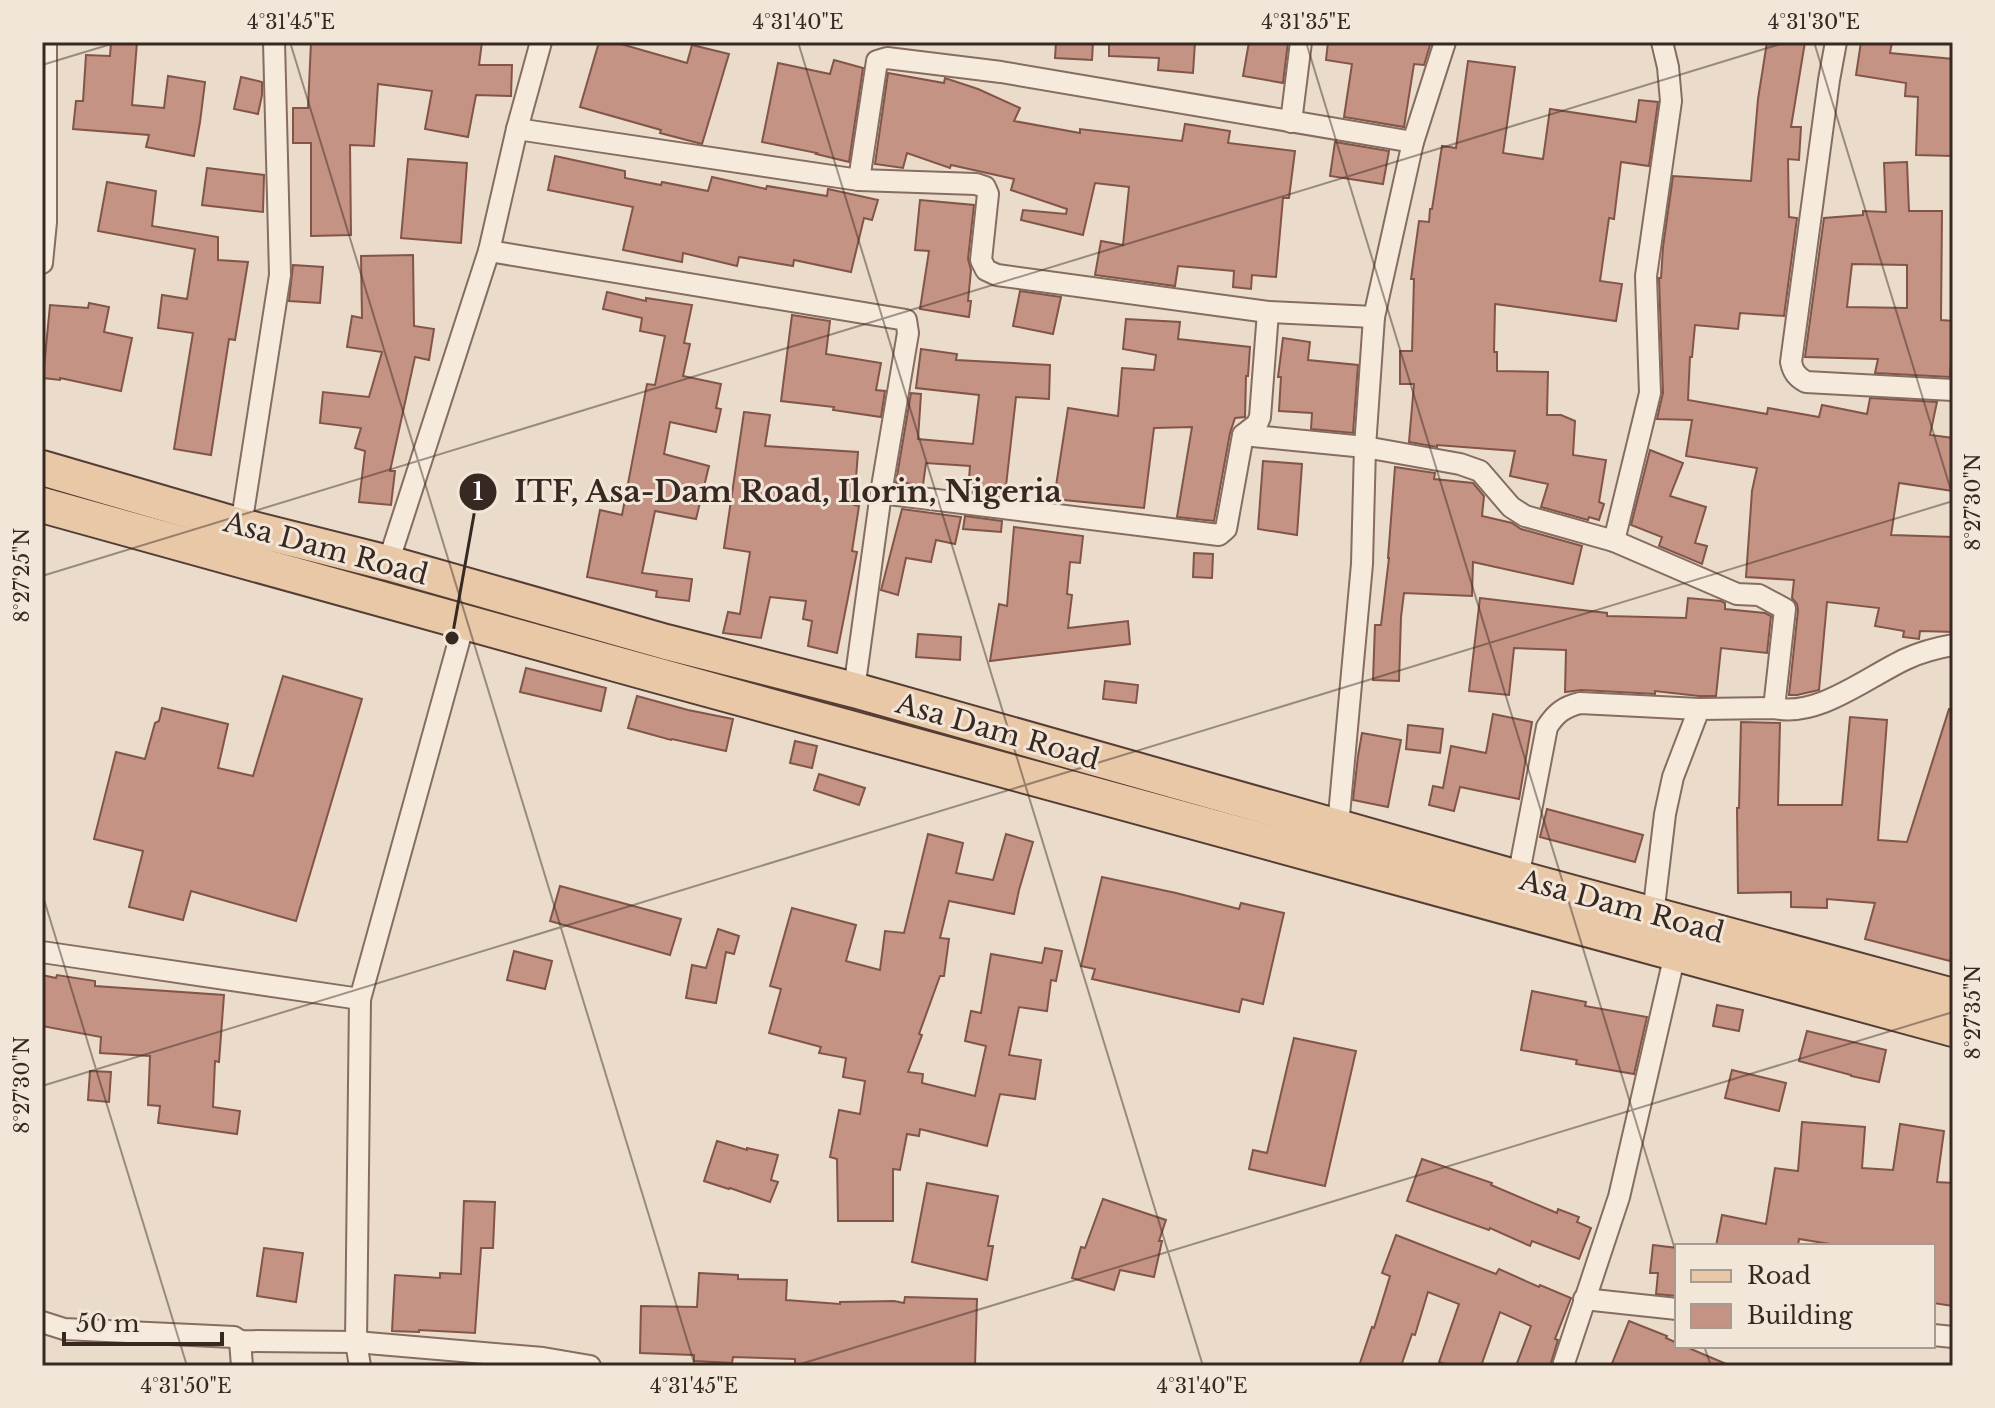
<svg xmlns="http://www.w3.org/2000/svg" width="1995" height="1408" font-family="'Libre Baskerville',serif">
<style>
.building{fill:#c49384;stroke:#825549;stroke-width:2;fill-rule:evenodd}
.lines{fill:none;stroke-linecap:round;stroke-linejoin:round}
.minor-casing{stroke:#856d60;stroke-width:24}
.primary-casing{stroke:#543d34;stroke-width:38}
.minor{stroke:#f6eadd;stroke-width:20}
.primary{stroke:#e8c8a7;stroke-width:34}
.ticks{fill:none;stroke:#372822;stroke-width:2;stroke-opacity:0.45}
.labels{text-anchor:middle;stroke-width:6;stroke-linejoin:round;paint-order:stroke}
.street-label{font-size:28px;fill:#372822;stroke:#f2e6d9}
.leader{fill:none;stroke:#372822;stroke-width:3}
.callout-dot{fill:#372822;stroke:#f2e6d9;stroke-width:3}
.mark-label{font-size:24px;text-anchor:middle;font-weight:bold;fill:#fff}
.callout-label{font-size:30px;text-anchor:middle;font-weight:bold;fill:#372822;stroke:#f2e6d9;stroke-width:6;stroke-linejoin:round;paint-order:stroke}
.neatline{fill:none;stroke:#372822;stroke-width:3}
.ticks-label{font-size:20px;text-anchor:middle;fill:#372822}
</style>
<rect width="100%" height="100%" fill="#eadbca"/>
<g class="building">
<polygon points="111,42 137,42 132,105 164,108 168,76 205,82 200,122 194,156 146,147 149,135 73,129 76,101 83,101 86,55 110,56"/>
<polygon points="311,42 482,42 479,65 512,65 511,96 476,95 468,137 425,129 432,91 378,84 374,146 350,145 351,235 311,236 311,143 293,143 293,108 308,108"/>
<polygon points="599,42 614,42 687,63 692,45 729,54 702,144 660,133 661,130 580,107"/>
<polygon points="1056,42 1093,42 1092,60 1055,58"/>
<polygon points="1109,42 1195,42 1193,73 1158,70 1159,58 1109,56"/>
<polygon points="1249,42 1288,42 1283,83 1243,76"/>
<polygon points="1328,42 1431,42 1424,65 1414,64 1404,127 1344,117 1352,64 1326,60"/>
<polygon points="1767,42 1805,42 1791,127 1801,127 1799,160 1788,159 1789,217 1797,218 1784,316 1740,313 1738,329 1695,325 1692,357 1690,357 1688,400 1767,414 1768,408 1819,417 1822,405 1867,414 1870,398 1937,402 1930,435 1953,438 1953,491 1899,483 1891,535 1953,537 1953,632 1920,631 1919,639 1903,637 1904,631 1875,626 1879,608 1827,602 1819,690 1797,695 1789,695 1798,610 1797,604 1792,598 1794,580 1746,577 1752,491 1757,468 1686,456 1692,420 1657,419 1663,393 1659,278 1661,278 1663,247 1673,176 1751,181 1758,99"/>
<polygon points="1861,42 1892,42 1890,53 1953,59 1953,156 1916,155 1918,97 1905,96 1906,83 1856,75"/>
<polygon points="834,60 863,68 849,162 816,154 817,153 762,142 778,63 830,74"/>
<polygon points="1468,61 1515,67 1503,153 1543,159 1550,109 1636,122 1639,100 1658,102 1649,166 1621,162 1614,219 1609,218 1600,281 1622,284 1616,321 1495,304 1494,352 1497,352 1497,371 1548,372 1547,415 1561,415 1575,421 1573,455 1606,460 1599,502 1604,504 1599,520 1589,517 1588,520 1541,507 1548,484 1510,476 1515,451 1437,445 1437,447 1409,442 1414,384 1400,384 1400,351 1412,351 1414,279 1411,279 1419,221 1429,222 1430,209 1432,209 1442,146 1456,148"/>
<polygon points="888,73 944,83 945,78 978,89 1020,108 1014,121 1080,133 1080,129 1182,141 1185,124 1230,131 1228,143 1295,151 1289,198 1283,198 1276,277 1252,275 1251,289 1233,287 1234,271 1178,266 1175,286 1095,275 1101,241 1123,245 1129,187 1095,183 1083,235 1021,220 1023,210 1066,214 1067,209 1011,190 1014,179 951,165 950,168 907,153 903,168 875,164"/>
<polygon points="241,77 262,82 262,95 258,114 234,109"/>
<polygon points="1335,142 1389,151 1383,184 1330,176"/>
<polygon points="555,156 625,171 625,178 661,185 662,182 708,191 712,177 766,189 767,186 827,196 828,189 878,200 872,220 864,218 851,272 794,260 793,266 739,257 737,266 683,253 682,262 623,250 633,207 548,190"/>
<polygon points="408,159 467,163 461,243 401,238"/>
<path d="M1907,162L1909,211H1942L1941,320L1953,321L1950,377L1875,373L1878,359L1805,357L1824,218L1863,215V211L1886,212L1884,163ZM1852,264L1907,265V308L1847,307Z"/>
<polygon points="207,168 264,175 263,212 202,205"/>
<polygon points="107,182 156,191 152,226 218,237 218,260 248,262 235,340 229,339 211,455 174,449 193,333 158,328 162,295 187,299 195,249 98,231"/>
<polygon points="920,200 974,205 968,259 971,270 968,301 971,301 969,317 920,309 929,251 915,250"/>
<polygon points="413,255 414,326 434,329 429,360 415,357 390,471 395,471 391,505 359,502 365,451 355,448 361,428 320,423 323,392 369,397 382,352 347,347 352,316 362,318 361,256"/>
<polygon points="293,265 323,267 320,303 289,301"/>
<polygon points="1020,291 1061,297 1053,334 1013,326"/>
<polygon points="607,292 646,301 646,298 692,305 684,343 690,344 683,376 721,384 716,408 721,409 716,432 670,422 664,454 709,466 696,519 655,511 642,573 692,579 689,601 656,597 657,591 587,577 600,510 622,515 647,384 655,385 665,336 640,331 642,318 603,309"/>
<polygon points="89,303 109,307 104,332 132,338 121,391 60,378 60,380 43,378 50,305 88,308"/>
<polygon points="792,315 830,321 826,354 881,363 876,390 885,391 881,417 833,410 834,407 781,401"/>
<polygon points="1126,319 1180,322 1178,339 1250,347 1248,376 1246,376 1245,417 1235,418 1230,433 1214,521 1177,517 1192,427 1154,428 1144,508 1054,499 1068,408 1118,416 1122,368 1154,370 1156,355 1123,349"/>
<polygon points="1283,338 1310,342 1308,360 1358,365 1353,433 1311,429 1312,413 1279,411 1281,377 1278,377"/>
<polygon points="921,349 957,354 956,360 1050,365 1049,399 1016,397 1005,495 968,491 970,466 926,463 923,485 896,482 911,393 921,394 918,439 973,444 979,395 916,388"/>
<polygon points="744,412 770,415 765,446 858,452 854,505 859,506 852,551 857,552 837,653 808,646 812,621 803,619 806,601 770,597 761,638 723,633 728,612 740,614 750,552 724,548"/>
<polygon points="1650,450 1683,463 1670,496 1706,507 1695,543 1707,546 1702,564 1659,546 1662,537 1631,525"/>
<polygon points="1263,461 1302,464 1297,535 1258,529"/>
<polygon points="1395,467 1435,473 1434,479 1473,483 1484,496 1482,516 1512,523 1521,529 1582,546 1573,584 1473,562 1472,596 1404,593 1401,617 1399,681 1373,680 1375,625 1381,625 1389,558 1388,558"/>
<polygon points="902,509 961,517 955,544 936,540 931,562 906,558 898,595 881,590"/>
<polygon points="965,516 1002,521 1001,532 963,529"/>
<polygon points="1014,527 1083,536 1080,563 1070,562 1067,594 1072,595 1068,628 1128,621 1130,644 990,661 999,604 1007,606"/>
<polygon points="1194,553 1213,554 1212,578 1193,577"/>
<polygon points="1480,598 1607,613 1607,616 1686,618 1688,598 1721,601 1725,603 1725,609 1765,613 1771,616 1767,653 1721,648 1716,696 1699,696 1655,691 1655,694 1581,690 1565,692 1566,650 1514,648 1509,695 1469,691"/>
<polygon points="918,634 961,637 960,660 916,657"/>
<polygon points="526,668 606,688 601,711 520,692"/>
<polygon points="283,676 362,699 296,921 191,891 183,920 129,907 143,851 94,839 116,752 145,759 155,723 159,721 162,708 228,724 218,768 253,776"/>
<polygon points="1105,681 1138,685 1136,703 1103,699"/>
<polygon points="637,696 688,710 733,719 726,751 672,739 671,740 628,728"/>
<polygon points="1949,709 1953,709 1953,949 1950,961 1865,939 1875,903 1827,899 1827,908 1791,907 1791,892 1738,893 1737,808 1739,808 1741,722 1780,723 1778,805 1842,805 1850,717 1887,720 1878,840 1907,842"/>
<polygon points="1493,714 1532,722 1519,799 1460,787 1454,811 1429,805 1433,786 1443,788 1451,746 1486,753"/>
<polygon points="1408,725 1443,729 1440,753 1406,749"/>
<polygon points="1362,733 1401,740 1388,807 1353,800 1358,756"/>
<polygon points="795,741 817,746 812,768 790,763"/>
<polygon points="819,774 865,788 859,805 814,790"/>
<polygon points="1547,809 1643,835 1635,862 1540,837"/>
<polygon points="928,834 963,843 956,873 993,880 1006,834 1033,842 1019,890 1014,914 949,901 940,938 949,939 944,976 940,976 919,1034 922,1035 908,1072 923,1074 922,1083 975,1096 986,1046 965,1041 971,1011 981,1013 991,954 1042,963 1045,948 1062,951 1056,981 1051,980 1047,1011 1019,1007 1009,1055 1041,1060 1035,1099 1000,1094 987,1146 920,1129 919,1136 907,1134 900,1170 893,1169 893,1221 838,1221 837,1159 830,1157 839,1110 860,1114 865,1081 843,1077 846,1058 819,1053 821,1047 769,1033 781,989 770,986 792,908 856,925 846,961 880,970 885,931 904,933"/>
<polygon points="1102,877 1176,893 1239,909 1241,903 1284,913 1263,1004 1242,999 1239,1012 1092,979 1095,969 1081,966"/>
<polygon points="560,886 681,919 670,955 550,921"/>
<polygon points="718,929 739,936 734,954 726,952 716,1003 686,998 692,965 706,968"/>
<polygon points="514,951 552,961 545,989 507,980"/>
<polygon points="42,975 56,978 57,975 95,981 95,986 224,995 219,1062 215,1061 213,1107 240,1111 237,1134 158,1123 160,1106 148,1105 150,1056 100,1053 101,1037 42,1026"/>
<polygon points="1532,991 1586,1002 1585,1006 1647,1017 1634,1074 1576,1064 1577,1060 1521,1050"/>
<polygon points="1717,1005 1743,1010 1739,1031 1713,1026"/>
<polygon points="1807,1031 1886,1050 1879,1082 1851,1076 1851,1075 1799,1061"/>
<polygon points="1294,1038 1356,1051 1325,1186 1249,1169 1253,1150 1267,1153"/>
<polygon points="1732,1070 1786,1083 1779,1111 1725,1098"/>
<polygon points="90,1071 111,1072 109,1102 88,1100"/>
<polygon points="1802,1122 1865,1127 1862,1168 1893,1170 1900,1124 1944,1131 1937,1182 1953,1183 1953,1306 1933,1303 1933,1246 1842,1246 1799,1239 1798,1246 1716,1246 1722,1215 1766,1224 1775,1168 1798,1171"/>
<polygon points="717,1141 747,1150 747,1148 778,1155 771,1180 778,1182 770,1202 730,1188 729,1189 704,1181"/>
<polygon points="1422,1159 1492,1183 1491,1185 1557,1213 1558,1209 1579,1217 1577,1222 1591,1228 1579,1259 1532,1241 1530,1246 1490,1228 1489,1230 1407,1201"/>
<polygon points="927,1183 998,1196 988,1246 993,1246 987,1280 912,1262"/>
<polygon points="1103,1199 1166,1220 1159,1241 1162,1241 1154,1277 1120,1270 1114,1290 1072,1278 1081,1247 1085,1248"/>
<polygon points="464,1201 495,1202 493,1248 481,1248 475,1333 419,1330 419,1332 392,1331 395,1275 440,1278 440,1273 461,1274"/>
<polygon points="1396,1235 1496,1274 1499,1269 1539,1287 1540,1285 1571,1298 1555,1339 1558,1340 1550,1366 1516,1366 1531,1326 1500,1312 1481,1366 1451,1366 1439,1362 1459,1304 1428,1292 1415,1335 1412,1334 1401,1366 1359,1366 1372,1327 1374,1328 1390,1276 1382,1273"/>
<polygon points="1653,1245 1677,1248 1677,1296 1656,1294 1658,1273 1650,1273"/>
<polygon points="264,1248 303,1253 296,1302 257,1296"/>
<polygon points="699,1273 738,1275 738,1279 787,1280 786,1300 840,1304 840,1302 894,1301 904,1303 905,1297 977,1299 975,1366 795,1366 795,1359 733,1357 732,1363 694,1361 694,1355 640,1353 641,1306 697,1307"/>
<polygon points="1629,1321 1667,1336 1666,1338 1677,1343 1677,1346 1684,1346 1731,1366 1611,1366"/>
</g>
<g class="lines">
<g class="minor-casing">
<g id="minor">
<path d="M1836,42L1829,80L1791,362C1793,372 1797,377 1806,382L1953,390"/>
<polyline points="1291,122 1301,42"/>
<polyline points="517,129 859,180 976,184 985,187 988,194 981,260 986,270 997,275 1268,312 1374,317"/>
<polyline points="859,180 877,61 887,58 1001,72 1413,142"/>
<polyline points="489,251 906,320 908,333 881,493 854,690"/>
<polyline points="42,263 46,222 46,42"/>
<polyline points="1243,435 1365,447 1460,464 1480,471 1511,507 1525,516 1614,541 1737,594 1759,595 1785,609 1774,708"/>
<polyline points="881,493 1219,535 1226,529 1243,435 1257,424 1260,417 1268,312"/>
<polyline points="241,526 280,275 274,42"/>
<polyline points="1614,541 1650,393 1646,276 1671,101 1668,67 1662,42"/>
<polyline points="388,563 489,251 517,129 541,42"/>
<polyline points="1338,826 1362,564 1365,447 1374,317 1413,142 1445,42"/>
<path d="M1518,878L1547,727C1556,713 1564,707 1580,703L1699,709"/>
<path d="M1653,915L1665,814L1673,777L1699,709L1774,708C1818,718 1867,677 1906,659C1921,652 1936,648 1953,645"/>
<polyline points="42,952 360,999"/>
<polyline points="1584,1299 1677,1309"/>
<polyline points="42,1322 64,1329 234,1337 240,1341 356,1342 543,1358 590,1366"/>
<polyline points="1933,1335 1953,1337"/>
<polyline points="240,1341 242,1366"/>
<polyline points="360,1366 356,1342 360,999 464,623"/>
<polyline points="1563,1366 1619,1197 1675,954"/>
</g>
</g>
<g class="primary-casing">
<g id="primary">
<polyline points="42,468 241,526 388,563 666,642 854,690 1518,878 1953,996"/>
<polyline points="42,505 652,674 1953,1029"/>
</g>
</g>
<use href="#minor" class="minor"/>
<use href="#primary" class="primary"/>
</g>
<path class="ticks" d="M290,42L695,1366M798,42L1203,1366M1306,42L1677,1256M1814,42L1953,497M42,65L118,42M42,576L1787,42M42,893L187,1366M42,1086L1953,501M1704,1346L1711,1366M794,1366L1953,1012"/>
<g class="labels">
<g class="street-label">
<text transform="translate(326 548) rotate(15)" y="10">Asa Dam Road</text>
<text transform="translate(998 731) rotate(16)" y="10">Asa Dam Road</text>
<text transform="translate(1622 906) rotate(15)" y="10">Asa Dam Road</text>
</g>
</g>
<path class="leader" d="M452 638L478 492"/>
<g class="callout-dot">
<circle cx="452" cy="638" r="8"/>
<circle cx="478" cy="492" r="20"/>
</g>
<g class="mark-label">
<text x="478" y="500">1</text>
</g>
<g class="callout-label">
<text x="788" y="502">ITF, Asa-Dam Road, Ilorin, Nigeria</text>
</g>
<rect width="1995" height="1408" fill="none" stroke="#f2e6d9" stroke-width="88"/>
<rect x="1675" y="1244" width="260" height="104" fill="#f2e6d9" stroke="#a79a90" stroke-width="2"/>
<rect x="1691" y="1270" width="40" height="12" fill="#e8c8a7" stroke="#a79a90" stroke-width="2"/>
<text x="1747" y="1284" font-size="24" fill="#372822">Road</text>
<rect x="1691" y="1304" width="40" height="24" fill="#c49384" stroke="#a79a90" stroke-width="2"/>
<text x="1747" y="1324" font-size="24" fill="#372822">Building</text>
<path d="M64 1332v12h158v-12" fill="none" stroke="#372822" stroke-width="4"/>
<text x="76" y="1332" font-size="24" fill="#372822" stroke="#f2e6d9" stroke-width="6" paint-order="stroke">50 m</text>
<rect x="44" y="44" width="1907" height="1320" class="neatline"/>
<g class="ticks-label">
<text x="291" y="29">4°31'45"E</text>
<text x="798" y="29">4°31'40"E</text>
<text x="1306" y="29">4°31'35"E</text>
<text x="1814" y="29">4°31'30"E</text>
<text transform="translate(1973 502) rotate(-90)" y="7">8°27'30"N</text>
<text transform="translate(22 575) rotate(-90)" y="7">8°27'25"N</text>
<text transform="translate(1973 1012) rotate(-90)" y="7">8°27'35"N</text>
<text transform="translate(22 1085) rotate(-90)" y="7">8°27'30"N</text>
<text x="186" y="1393">4°31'50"E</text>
<text x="694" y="1393">4°31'45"E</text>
<text x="1202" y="1393">4°31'40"E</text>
</g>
</svg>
